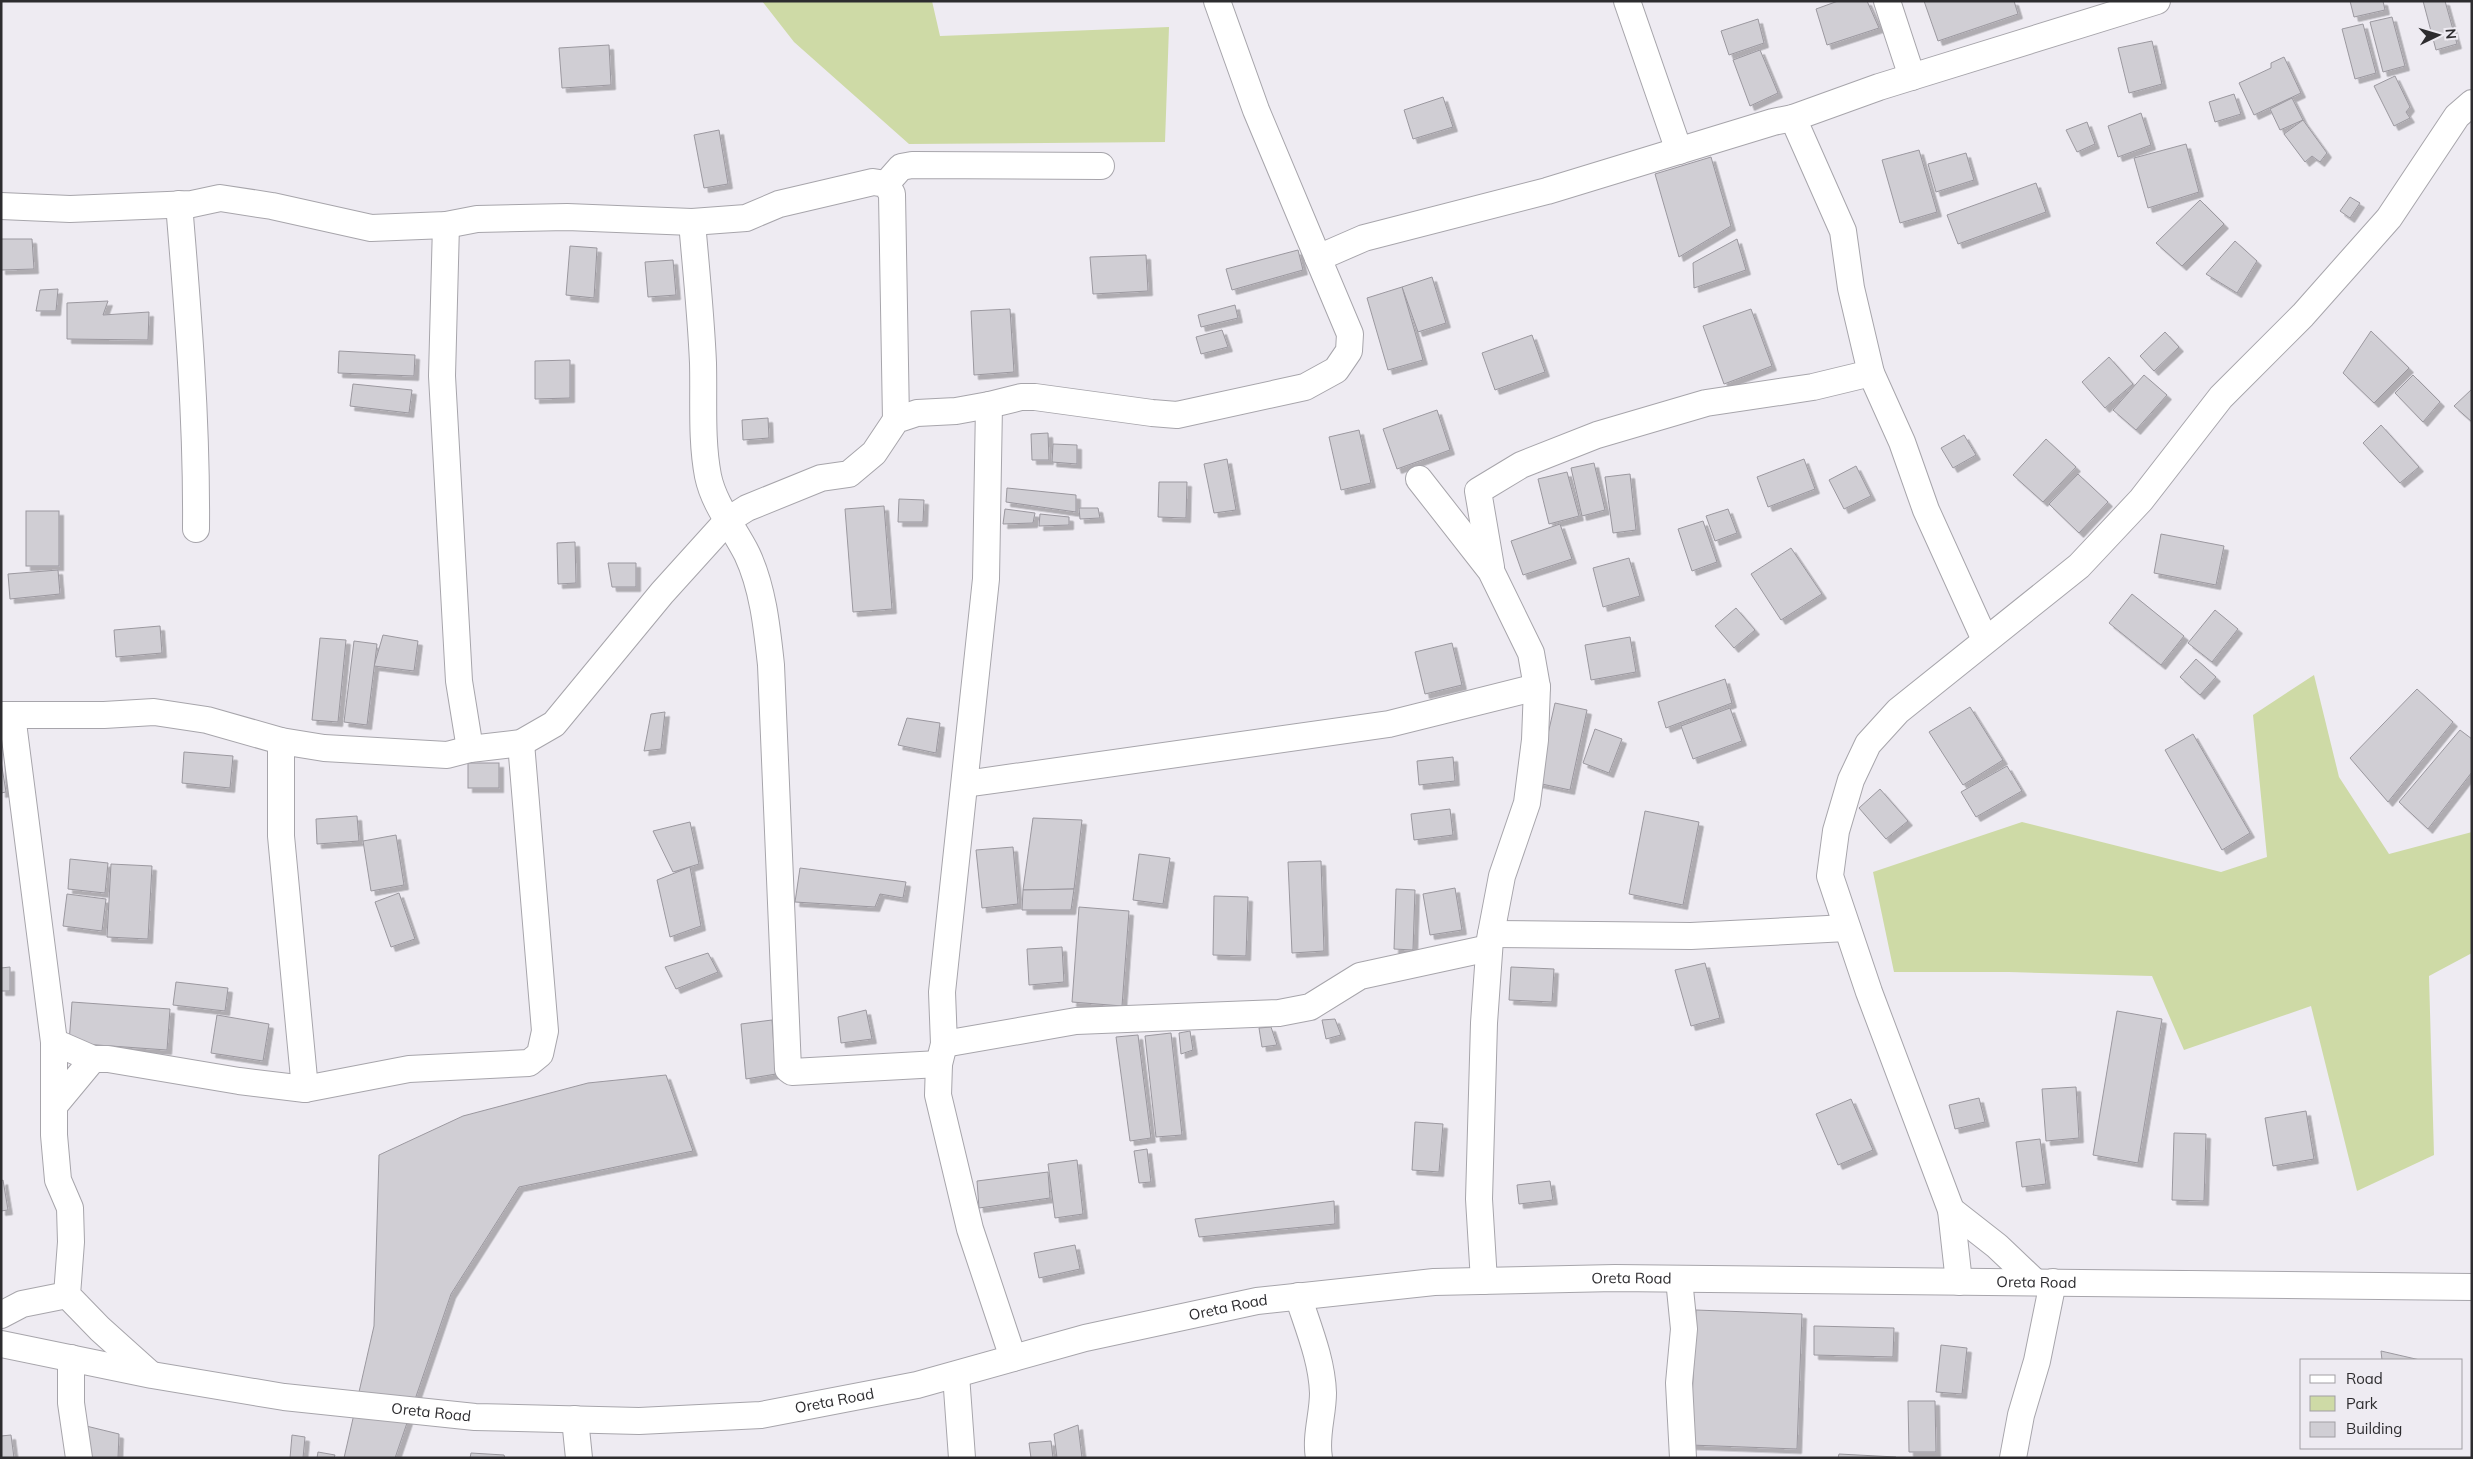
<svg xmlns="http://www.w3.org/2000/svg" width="2473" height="1459" font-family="Mulish,sans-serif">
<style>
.green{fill:#cedaa6}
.building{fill:#d0ced4;stroke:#9b989f;filter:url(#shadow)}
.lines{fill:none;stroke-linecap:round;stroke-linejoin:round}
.minor-casing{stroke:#a7a5ab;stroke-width:28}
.minor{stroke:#fff;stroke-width:26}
.labels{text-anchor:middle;stroke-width:4;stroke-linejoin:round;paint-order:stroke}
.street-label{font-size:15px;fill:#2d2c2f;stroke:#eeebf2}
</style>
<defs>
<filter id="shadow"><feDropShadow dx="4.5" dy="4.5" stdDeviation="0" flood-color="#0004"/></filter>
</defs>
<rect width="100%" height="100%" fill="#eeebf2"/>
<g class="green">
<polygon points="762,1 932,1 940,36 1169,27 1165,142 909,144 794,42"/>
<polygon points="2314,675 2339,777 2389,854 2472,832 2472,953 2429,976 2434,1155 2357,1191 2311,1006 2184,1050 2152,976 2009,972 1894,972 1873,872 2022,822 2221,872 2267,857 2253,715"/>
</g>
<g class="building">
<polygon points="1838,1 1867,1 1879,28 1827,45 1816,9"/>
<polygon points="1924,1 2014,1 2018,14 1938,41"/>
<polygon points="2350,1 2383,1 2385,10 2354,17"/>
<polygon points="2423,1 2445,1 2457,44 2436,50"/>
<polygon points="2392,17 2405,66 2383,72 2370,22"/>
<polygon points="1758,19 1764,43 1729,55 1721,31"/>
<polygon points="2363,24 2376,73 2355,79 2342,29"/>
<polygon points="2152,41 2162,84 2129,93 2118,48"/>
<polygon points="609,45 611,85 562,88 559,48"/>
<polygon points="1760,50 1778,93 1750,106 1733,60"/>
<polygon points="2284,57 2301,93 2254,115 2239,83 2271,68 2271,63"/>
<polygon points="2395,76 2410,107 2406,112 2410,118 2394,126 2374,86"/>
<polygon points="2234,94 2241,114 2215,122 2209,102"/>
<polygon points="1443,97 1453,127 1413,139 1404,110"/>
<polygon points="2292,98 2303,120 2280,130 2270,109"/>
<polygon points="2141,113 2151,145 2118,157 2108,126"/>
<polygon points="2303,120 2327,153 2320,162 2312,156 2305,162 2284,134"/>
<polygon points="2087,122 2095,144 2077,152 2066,130"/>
<polygon points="719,130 728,184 704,188 694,135"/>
<polygon points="2186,144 2199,192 2148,208 2134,158"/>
<polygon points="1919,150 1937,212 1900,223 1882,160"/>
<polygon points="1966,153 1974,180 1936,192 1928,164"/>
<polygon points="1711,157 1731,226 1679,257 1655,174"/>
<polygon points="2036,183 2046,212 1958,244 1947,215"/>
<polygon points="2350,197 2360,203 2350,218 2340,211"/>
<polygon points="2200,200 2224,224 2182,266 2156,243"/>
<polygon points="1,239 32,239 34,269 1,270"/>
<polygon points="1737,239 1746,270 1694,288 1693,263"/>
<polygon points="2235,241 2257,261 2237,293 2206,274"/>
<polygon points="570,246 597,248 594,298 566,295"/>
<polygon points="1298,250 1303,270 1232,290 1226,269"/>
<polygon points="1146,255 1148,291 1093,294 1090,257"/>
<polygon points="673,260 676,295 648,297 645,262"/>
<polygon points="1432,277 1446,323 1418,332 1402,287"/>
<polygon points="1402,287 1423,360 1388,370 1367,298"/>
<polygon points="58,289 56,311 36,311 40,290"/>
<polygon points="108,301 103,315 149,312 148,340 67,339 67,303"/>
<polygon points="1235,305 1238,318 1201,327 1198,315"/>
<polygon points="1010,309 1014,372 974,375 971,311"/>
<polygon points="1751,309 1772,366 1724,384 1703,326"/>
<polygon points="1222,330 1228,347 1201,354 1196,337"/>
<polygon points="2371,331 2409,368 2374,403 2343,373"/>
<polygon points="2165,332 2179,347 2154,371 2140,356"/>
<polygon points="1532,335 1545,372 1495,390 1482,353"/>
<polygon points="339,351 415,355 414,376 338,373"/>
<polygon points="2109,357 2133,384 2105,408 2082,382"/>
<polygon points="570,360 570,398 535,399 535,361"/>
<polygon points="2144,375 2167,395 2136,430 2113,410"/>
<polygon points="2413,375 2440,402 2423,422 2395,393"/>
<polygon points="353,384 412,390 409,413 350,406"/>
<polygon points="2472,389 2472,422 2454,406"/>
<polygon points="1437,410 1450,450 1397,469 1383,429"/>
<polygon points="768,418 769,438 743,440 742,420"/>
<polygon points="2381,425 2419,467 2400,483 2363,443"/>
<polygon points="1359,430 1371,483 1341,490 1329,437"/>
<polygon points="1048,433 1049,460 1032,460 1031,434"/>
<polygon points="1964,435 1976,455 1953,468 1941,448"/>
<polygon points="2046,439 2076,467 2043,502 2013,475"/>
<polygon points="1053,444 1077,445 1077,464 1052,462"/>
<polygon points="1227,459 1236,510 1214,513 1204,464"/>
<polygon points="1804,459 1815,489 1768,507 1757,477"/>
<polygon points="1594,463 1605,510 1582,516 1571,468"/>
<polygon points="1856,466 1871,496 1844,509 1829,480"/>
<polygon points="1567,472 1579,516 1549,524 1538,479"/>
<polygon points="1630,474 1636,530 1613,533 1605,477"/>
<polygon points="2078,474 2108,502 2079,533 2049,504"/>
<polygon points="1159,482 1187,482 1186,518 1158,517"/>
<polygon points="1007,488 1076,495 1076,512 1006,502"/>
<polygon points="899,499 924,500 923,522 898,522"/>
<polygon points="884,506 892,609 853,612 845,509"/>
<polygon points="1079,508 1098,508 1100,518 1080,519"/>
<polygon points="1005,509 1035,513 1033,523 1003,524"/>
<polygon points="1728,509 1737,533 1715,541 1706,516"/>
<rect x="26" y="511" width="33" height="55"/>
<polygon points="1040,514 1069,517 1069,525 1039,526"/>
<polygon points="1703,521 1717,562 1692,571 1678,529"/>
<polygon points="1560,524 1572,559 1523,575 1511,541"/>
<polygon points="2161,534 2224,546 2216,585 2154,573"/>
<polygon points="575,542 576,583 558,584 557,543"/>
<polygon points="1791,548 1822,594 1781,620 1751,574"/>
<polygon points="1629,558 1640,596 1603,607 1593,568"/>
<polygon points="608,563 636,563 636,587 612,587"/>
<polygon points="58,570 60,594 10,599 8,574"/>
<polygon points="2132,594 2184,636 2161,665 2109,623"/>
<polygon points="1736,608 1755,630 1734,648 1715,626"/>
<polygon points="2215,610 2238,629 2212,662 2188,643"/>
<polygon points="160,626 162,653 116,657 114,630"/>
<polygon points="383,635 418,641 414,671 374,666"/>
<polygon points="1630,637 1636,672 1591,680 1585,645"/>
<polygon points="320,638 346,640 338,722 312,720"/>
<polygon points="354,641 377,644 367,725 344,722"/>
<polygon points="1452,643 1462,685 1425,694 1415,652"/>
<polygon points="2196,659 2216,677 2200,695 2180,677"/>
<polygon points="1725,679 1732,703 1666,728 1658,702"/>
<polygon points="2417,689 2453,722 2388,802 2350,758"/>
<polygon points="1555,703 1587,710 1570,790 1537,783"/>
<polygon points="1970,707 2003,760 1963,785 1929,732"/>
<polygon points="1730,708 1742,741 1693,759 1681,726"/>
<polygon points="665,712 661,749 644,751 651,714"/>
<polygon points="907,718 940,723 936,753 898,745"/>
<polygon points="1595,729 1622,739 1609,773 1583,763"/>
<polygon points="2460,730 2472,739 2472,772 2428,829 2399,802"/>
<polygon points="2193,734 2250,833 2222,850 2165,750"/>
<polygon points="184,752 233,756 230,788 182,783"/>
<polygon points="1453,757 1455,781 1419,785 1417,761"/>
<polygon points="1,761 6,792 1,793"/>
<rect x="468" y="763" width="31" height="25"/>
<polygon points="2007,766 2022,791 1976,817 1961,792"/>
<polygon points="1880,789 1908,821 1886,839 1859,808"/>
<polygon points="1450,809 1453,835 1414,840 1411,814"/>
<polygon points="1645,811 1699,822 1683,905 1629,894"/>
<polygon points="357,816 359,841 317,844 316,819"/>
<polygon points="1033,818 1082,820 1074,889 1023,890"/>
<polygon points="690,822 699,864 673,872 653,831"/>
<polygon points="396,835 404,885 371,891 363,841"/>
<polygon points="1013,847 1018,904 982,908 976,850"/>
<polygon points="1139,854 1170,858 1163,904 1133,900"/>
<polygon points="70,859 108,863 105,893 68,889"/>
<polygon points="1321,861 1324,951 1292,953 1288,862"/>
<polygon points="111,864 152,866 148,939 107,937"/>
<polygon points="690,867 701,926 670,937 657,880"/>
<polygon points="800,868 906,882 903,898 880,894 875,907 795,902"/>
<polygon points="1455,888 1462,930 1430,935 1423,894"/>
<polygon points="1074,889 1071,910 1022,910 1023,890"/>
<polygon points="1396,889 1415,890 1413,950 1394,949"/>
<polygon points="399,893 415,939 391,947 375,902"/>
<polygon points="67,894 106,899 102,931 63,926"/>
<polygon points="1214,896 1248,897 1246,956 1213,955"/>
<polygon points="1079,907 1129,911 1122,1006 1072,1002"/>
<polygon points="1062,947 1064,982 1029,985 1027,949"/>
<polygon points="708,953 718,972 676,989 665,967"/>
<polygon points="1705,963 1720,1018 1691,1026 1675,970"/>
<polygon points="10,967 10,991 1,991 1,968"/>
<polygon points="1511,967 1554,969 1552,1002 1509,1000"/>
<polygon points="176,982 228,988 225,1011 173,1005"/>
<polygon points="72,1002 170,1009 167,1050 69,1043"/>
<polygon points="866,1010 872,1039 841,1043 838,1017"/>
<polygon points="2117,1011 2162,1019 2138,1163 2093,1155"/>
<polygon points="217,1015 269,1024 263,1061 211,1053"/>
<polygon points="1335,1019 1341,1035 1326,1039 1322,1020"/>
<polygon points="772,1020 776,1074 746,1079 741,1024"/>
<polygon points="1271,1027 1277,1045 1262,1047 1259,1028"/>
<polygon points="1190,1031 1193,1050 1181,1054 1179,1033"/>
<polygon points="1171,1033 1182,1135 1156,1137 1145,1036"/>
<polygon points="1138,1035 1151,1138 1130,1141 1116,1037"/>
<polygon points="666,1075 693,1151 519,1187 451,1294 395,1458 344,1458 374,1326 379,1155 463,1116 588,1083"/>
<polygon points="2076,1087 2079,1138 2046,1141 2042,1089"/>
<polygon points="1979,1098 1985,1122 1955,1129 1949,1105"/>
<polygon points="1851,1099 1873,1150 1838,1165 1816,1114"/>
<polygon points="2306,1111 2314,1159 2273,1166 2265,1118"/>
<polygon points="1415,1122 1443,1124 1439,1172 1412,1170"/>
<polygon points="2174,1133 2206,1134 2204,1201 2172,1200"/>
<polygon points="2040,1139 2046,1184 2022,1187 2016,1142"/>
<polygon points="1147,1149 1151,1182 1139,1183 1134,1151"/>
<polygon points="1077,1160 1083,1214 1055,1218 1048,1164"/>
<polygon points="1048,1172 1050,1198 979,1208 977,1181"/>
<polygon points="3,1180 8,1210 1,1211 1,1181"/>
<polygon points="1550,1181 1553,1200 1519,1204 1517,1185"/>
<polygon points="1334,1201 1335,1224 1199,1237 1195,1219"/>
<polygon points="1075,1245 1080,1269 1039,1278 1034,1253"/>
<polygon points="1696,1310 1802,1314 1797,1449 1690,1445"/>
<polygon points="1814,1326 1894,1328 1893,1357 1814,1355"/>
<polygon points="1941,1345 1967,1348 1962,1394 1936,1392"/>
<polygon points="2381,1351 2420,1360 2382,1360"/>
<polygon points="1908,1401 1935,1401 1936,1452 1909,1452"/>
<polygon points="82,1425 119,1434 118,1458 85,1458"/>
<polygon points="1078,1425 1082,1458 1057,1458 1054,1434"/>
<polygon points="11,1435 14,1458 1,1458 1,1436"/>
<polygon points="292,1435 305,1437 303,1458 290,1458"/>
<polygon points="1051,1441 1053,1458 1031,1458 1029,1443"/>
<polygon points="318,1452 335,1455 334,1458 317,1458"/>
<polygon points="471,1453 504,1455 505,1458 470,1458"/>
<polygon points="1839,1454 1896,1457 1896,1458 1838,1458"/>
</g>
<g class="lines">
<g class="minor-casing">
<g id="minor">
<polyline points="1217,1 1256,110 1318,258"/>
<polyline points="1627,1 1679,151"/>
<polyline points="1887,1 1912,77"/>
<polyline points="1793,118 1843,231 1851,288 1871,373 1902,442 1926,510 1985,640"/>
<polyline points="886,184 901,167 912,165 1101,166"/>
<path d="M179,204C188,312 197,420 196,529"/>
<polyline points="1,206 70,209 192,204 220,198 272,206 371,228 446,225 477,219 567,217 692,222 746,218 779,204 873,182 886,184 892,194 896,420"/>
<path d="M692,222C696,269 701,316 703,363C704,401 701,439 708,476C714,505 734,528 747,554C763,588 767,628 771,665L788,1069L792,1072L939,1064"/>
<polyline points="446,225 442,376 459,681 470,749"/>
<polyline points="1419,479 1491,571 1531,653 1537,687 1535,740 1527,803 1502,876 1490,939 1484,1023 1479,1199 1484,1281"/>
<polyline points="1491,567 1478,491 1521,465 1597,435 1706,403 1813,387 1871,373"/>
<polyline points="1,715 104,715 154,712 207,720 281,741 324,748 447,755 470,749 521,743 554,724 662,593 728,520 747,508 821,478 849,474 874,453 896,420 917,413 956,411 989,405"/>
<polyline points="12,715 54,1042 54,1135 58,1180 70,1208 71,1242 67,1295 100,1329 149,1373"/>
<polyline points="281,741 281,836 305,1089"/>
<polyline points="965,784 1389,724 1537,687"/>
<polyline points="1491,934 1691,936 1847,928"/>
<polyline points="54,1042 93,1059 108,1059 239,1081 305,1089 409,1069 529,1063 540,1054 545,1031 521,743"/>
<polyline points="944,1044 1076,1021 1279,1013 1310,1007 1360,976 1489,948"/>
<polyline points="54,1106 93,1059"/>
<polyline points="1951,1210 1997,1246 2035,1282"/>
<polyline points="1679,1279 1684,1329 1679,1383 1683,1458"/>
<polyline points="1959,1282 1951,1210 1869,992 1830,876 1836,831 1851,780 1868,744 1898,711 2079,566 2141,500 2221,397 2303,315 2389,218 2457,116 2472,103"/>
<path d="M1298,1296C1308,1327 1322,1360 1323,1393C1323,1415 1315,1436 1319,1458"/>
<polyline points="1,1315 22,1304 67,1295"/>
<path id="s1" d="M1,1344L152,1375L284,1397L475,1417L639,1421L761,1415L917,1385L1085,1338L1257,1301L1434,1282L1615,1278L2472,1287"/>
<polyline points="71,1358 71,1403 79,1458"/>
<polyline points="1013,1358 970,1229 938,1095 939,1064 944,1044 942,992 986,579 989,405 1021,397 1035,397 1152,413 1177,415 1305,387 1336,370 1349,351 1350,334 1318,258 1364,238 1547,191 1773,122 1793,118 1879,87 2157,1"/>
<polyline points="956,1375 962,1458"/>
<polyline points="575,1419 579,1458"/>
<polyline points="2013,1458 2021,1415 2037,1361 2053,1282"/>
</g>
</g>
<use href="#minor" class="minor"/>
</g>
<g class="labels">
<g class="street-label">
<text dy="5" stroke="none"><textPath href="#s1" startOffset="1651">Oreta Road</textPath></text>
<text dy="5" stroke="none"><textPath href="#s1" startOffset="2056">Oreta Road</textPath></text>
<text dy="5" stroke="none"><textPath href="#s1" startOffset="1246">Oreta Road</textPath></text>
<text dy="5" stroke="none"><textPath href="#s1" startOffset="841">Oreta Road</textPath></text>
<text dy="5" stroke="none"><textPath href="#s1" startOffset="436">Oreta Road</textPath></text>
</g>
</g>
<rect width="2473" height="1459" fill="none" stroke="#2d2c2f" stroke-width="5"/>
<rect x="2300" y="1359" width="162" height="90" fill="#eeebf2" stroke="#a19fa4"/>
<rect x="2310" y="1375" width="25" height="8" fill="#ffffff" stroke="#a19fa4"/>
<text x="2346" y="1384" font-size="15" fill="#2d2c2f">Road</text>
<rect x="2310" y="1396" width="25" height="15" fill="#cedaa6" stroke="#a19fa4"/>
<text x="2346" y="1409" font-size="15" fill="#2d2c2f">Park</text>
<rect x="2310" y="1422" width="25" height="15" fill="#d0ced4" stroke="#a19fa4"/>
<text x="2346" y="1434" font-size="15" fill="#2d2c2f">Building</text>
<g transform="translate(2438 35) rotate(85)" stroke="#eeebf2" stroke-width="4" paint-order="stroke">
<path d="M0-4L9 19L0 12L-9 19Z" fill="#2d2c2f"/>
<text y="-8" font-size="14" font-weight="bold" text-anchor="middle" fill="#2d2c2f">N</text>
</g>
</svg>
